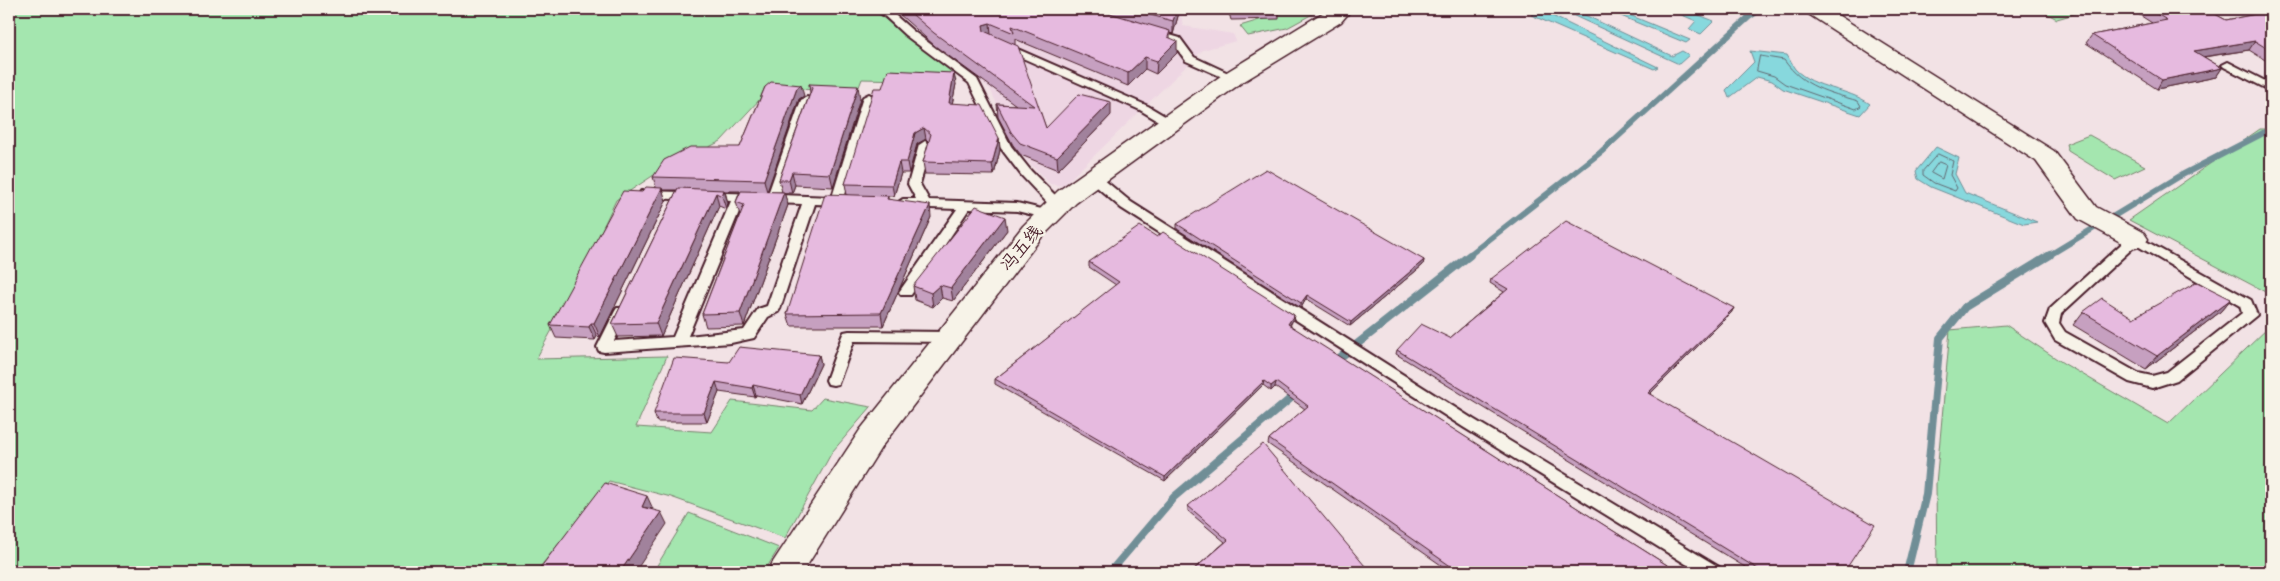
<svg xmlns="http://www.w3.org/2000/svg" width="2280" height="581" font-family="Kalam,'LXGW WenKai TC',sans-serif">
<style>
.built{fill:#eed6e3}
.green{fill:#a4e6af;stroke:#77826d}
.water{fill:#87d8dd;stroke:#6f8e96}
.lines{fill:none;stroke-linecap:round;stroke-linejoin:round}
.shore{stroke:#626972;stroke-width:1}
.stream-far1{stroke:#6f8e96;stroke-width:6}
.stream{stroke:#6f8e96;stroke-width:8}
.lane-casing{stroke:#4a1f2b;stroke-width:4}
.street-casing{stroke:#4a1f2b;stroke-width:3}
.secondary-casing{stroke:#4a1f2b;stroke-width:3}
.lane{fill:#f7f3e8;fill-rule:evenodd}
.street{fill:#f7f3e8;fill-rule:evenodd}
.secondary{fill:#f7f3e8;fill-rule:evenodd}
.wall{fill:#c6a0c0;stroke:#4a1f2b}
.shaded-wall{fill:#a1829c;stroke:#4a1f2b}
.building{fill:#e6badf;stroke:#4a1f2b}
.labels{text-anchor:middle;stroke-width:5;stroke-linejoin:round;paint-order:stroke}
.street-label{font-size:18px;fill:#4a1f2b;stroke:#f7f3e8}
</style>
<rect width="100%" height="100%" fill="#f2e2e5"/>
<filter id="ink" filterUnits="userSpaceOnUse"><feTurbulence type="fractalNoise" baseFrequency=".02" numOctaves="2"/><feDisplacementMap in="SourceGraphic" scale="10" xChannelSelector="R" yChannelSelector="G"/><feConvolveMatrix kernelMatrix="1 2 1 2 8 2 1 2 1" color-interpolation-filters="sRGB"/></filter>
<g filter="url(#ink)">
<polygon class="built" points="893,9 1180,9 1183,26 1233,34 1236,41 1203,50 1063,186 1050,184 1020,154 990,89 898,17"/>
<g class="green">
<polygon points="9,9 872,9 952,71 956,81 862,79 857,92 778,88 761,98 721,141 657,173 616,200 569,299 536,359 667,356 636,427 712,432 732,401 812,410 823,398 871,407 832,452 785,538 671,497 609,481 536,572 9,572"/>
<polygon points="1295,9 1312,9 1318,11 1287,28 1248,36 1240,26"/>
<polygon points="2038,9 2074,9 2081,12 2057,19"/>
<polygon points="2260,129 2271,129 2271,295 2129,220"/>
<polygon points="2089,135 2145,166 2115,180 2068,151 2066,144"/>
<polygon points="2006,325 2063,363 2168,424 2271,325 2271,572 1937,572 1936,484 1950,330"/>
<polygon points="689,513 779,548 764,572 653,572"/>
</g>
<g class="water">
<polygon points="1541,9 1552,9 1544,12 1658,67 1654,69 1531,15"/>
<polygon points="1559,9 1572,9 1672,56 1682,51 1689,55 1679,64"/>
<polygon points="1604,9 1615,9 1690,40 1686,43"/>
<polygon points="1668,9 1684,9 1714,21 1701,34 1689,29 1696,21"/>
<path d="M1750,51L1787,55C1790,60 1792,65 1795,69C1814,89 1848,88 1870,104L1860,115L1783,89L1772,81L1757,77L1729,98L1726,90L1754,62Z"/>
<polygon points="1936,147 1959,158 1955,174 1965,193 2037,222 2024,224 1931,187 1918,179 1916,171"/>
</g>
<g class="lines">
<g class="shore">
<path d="M1760,56L1784,60C1803,87 1828,92 1858,101L1861,106L1856,109L1785,84L1774,76L1757,71Z"/>
<polygon points="1938,154 1953,161 1950,175 1957,188 1955,191 1934,183 1923,175 1923,171"/>
<polygon points="1939,162 1946,165 1942,179 1931,173"/>
</g>
<g class="stream-far1">
<polyline points="1468,256 1601,152 1749,17 1761,9"/>
<polyline points="2048,256 2180,176 2271,129"/>
</g>
<g class="stream">
<polyline points="1333,363 1470,255"/>
<polyline points="1110,572 1174,497 1297,393"/>
<polyline points="1907,572 1926,494 1940,338 1965,307 2050,255"/>
</g>
<g class="lane-casing">
<g id="lane">
<polygon points="877,9 888,9 913,31 977,79 1011,146 1031,171 1063,203 1064,206 1063,209 1053,209 1022,176 1000,147 969,83 905,35"/>
<polygon points="1153,30 1180,38 1194,57 1239,78 1237,80 1229,80 1186,61 1172,42 1149,35 1149,31"/>
<polygon points="1004,43 1148,106 1175,122 1173,125 1165,125 1140,110 1000,48 998,46 1000,44"/>
<polygon points="2228,62 2271,84 2271,91 2224,67 2222,65"/>
<path d="M869,94L875,97L844,198L847,201L841,205L815,204L780,309L778,312L768,317L754,338L731,343L604,352L599,351L597,347L615,311L617,308H627L629,311L614,341L673,337L731,201L645,198L641,197L639,194L641,191L768,194L801,100L807,97L813,100L780,195L832,197L863,97ZM743,202L802,204L767,306L758,309L744,330L688,336Z"/>
<polygon points="925,141 931,145 920,184 929,200 1017,203 1054,212 1055,215 1049,219 1017,211 969,209 911,295 901,295 899,292 957,209 903,207 897,203 903,199 916,199 908,184 919,145"/>
<polygon points="1093,173 1097,174 1131,202 1473,419 1719,567 1721,572 1699,572 1463,427 1121,208 1089,180 1087,177"/>
<path d="M2135,235L2251,300L2257,315L2177,380L2152,388L2129,382L2055,340L2045,323L2050,309L2130,236ZM2136,245L2240,306L2242,313L2167,372L2152,376L2138,373L2065,332L2059,323L2061,314Z"/>
<polygon points="849,331 950,332 955,333 957,337 955,341 950,342 854,341 838,384 833,385 828,384 826,380 842,336 844,332"/>
</g>
</g>
<g class="street-casing">
<polygon id="street" points="1803,9 1828,9 2054,151 2096,207 2144,233 2148,239 2144,245 2135,248 2126,245 2078,219 2036,161 1807,13"/>
</g>
<g class="secondary-casing">
<polygon id="secondary" points="1329,9 1352,9 1341,22 1241,83 1076,203 1041,238 882,446 803,572 768,572 773,562 860,430 1023,226 1058,191 1225,73"/>
</g>
<use href="#lane" class="lane"/>
<use href="#street" class="street"/>
<use href="#secondary" class="secondary"/>
</g>
<g class="wall">
<polygon points="897,9 1180,9 1173,34 1170,33 1170,38 1177,53 1156,74 1145,69 1128,86 1015,39 1015,45 1046,128 1111,115 1058,170 1021,155 1013,145 998,117 997,104 1016,105 935,46 898,13"/>
<polygon points="1228,9 1279,9 1279,19 1231,20"/>
<polygon points="2137,9 2206,9 2226,20 2271,11 2271,63 2270,63 2249,50 2204,57 2222,68 2216,77 2157,89 2086,43 2092,35 2152,23 2135,12"/>
<polygon points="809,84 860,99 833,187 795,185 792,193 784,193 788,205 744,326 706,327 702,314 740,215 736,202 740,191 725,191 728,203 726,209 719,206 661,336 618,337 612,324 677,190 662,190 666,201 600,337 597,336 595,340 556,338 550,325 642,192 656,187 653,177 740,147 765,87 804,96 799,99 767,192 782,192 779,180 810,93"/>
<polygon points="956,84 952,104 999,138 1000,150 994,175 925,174 923,162 929,142 926,139 917,144 909,173 901,173 894,196 880,196 888,196 888,199 931,217 883,326 791,326 787,314 847,195 845,184 882,88"/>
<polygon points="1177,224 1424,260 1423,265 1350,326 1306,299 1301,308 1177,229"/>
<polygon points="1007,230 953,301 942,298 933,307 915,300 913,286"/>
<polygon points="1157,237 1294,315 1293,320 1290,326 1678,572 1451,572 1268,444 1269,439 1305,409 1275,387 1271,391 1263,385 1165,481 995,384 995,379 1116,285 1089,267 1089,262"/>
<polygon points="1491,279 1734,308 1731,313 1650,394 1844,572 1753,572 1396,354 1397,350 1450,338 1504,292 1490,283"/>
<polygon points="2231,299 2220,312 2146,369 2073,325 2083,312 2133,318"/>
<polygon points="819,355 821,364 802,404 756,395 755,397 719,392 707,422 657,422 654,413 729,362"/>
<polygon points="1188,506 1370,572 1192,572 1192,571 1225,542 1188,511"/>
</g>
<g class="shaded-wall">
<polygon points="1105,9 1111,9 1112,16 1106,18"/>
<polygon points="1177,9 1180,9 1173,34 1173,21"/>
<polygon points="990,23 991,35 984,37 983,25"/>
<polygon points="1177,41 1177,53 1156,74 1157,61"/>
<polygon points="2255,41 2249,50 2188,59 2194,51"/>
<polygon points="1145,57 1145,69 1128,86 1128,73"/>
<polygon points="2222,68 2216,77 2157,89 2162,80"/>
<polygon points="954,73 956,84 950,115 949,103"/>
<polygon points="801,85 804,96 799,99 767,192 764,180 797,88"/>
<polygon points="858,86 860,99 833,187 830,174"/>
<polygon points="1111,102 1111,115 1058,170 1057,157"/>
<polygon points="924,128 926,139 917,144 909,173 907,162 915,133"/>
<polygon points="999,138 1000,150 994,175 992,164"/>
<polygon points="899,162 901,173 894,196 892,185"/>
<polygon points="792,172 795,185 792,193 789,180"/>
<polygon points="662,188 666,201 600,337 594,323"/>
<polygon points="724,190 728,203 726,209 722,196"/>
<polygon points="784,192 788,205 744,326 740,313"/>
<polygon points="716,193 719,206 661,336 656,323"/>
<polygon points="930,205 931,217 883,326 881,313"/>
<polygon points="1005,217 1007,230 953,301 951,288"/>
<polygon points="1424,260 1423,265 1350,326 1351,322"/>
<polygon points="940,285 942,298 933,307 931,293"/>
<polygon points="1307,295 1306,299 1301,308 1301,303"/>
<polygon points="2231,299 2220,312 2146,369 2157,356"/>
<polygon points="1734,308 1731,313 1646,398 1648,393"/>
<polygon points="1294,315 1293,320 1287,329 1288,324"/>
<polygon points="591,323 597,336 595,340 589,327"/>
<polygon points="819,355 821,364 802,404 800,395"/>
<polygon points="1264,381 1263,385 1165,481 1165,477"/>
<polygon points="716,382 719,392 707,422 704,413"/>
<polygon points="1276,382 1275,387 1271,391 1271,386"/>
<polygon points="753,385 756,395 755,397 752,388"/>
<polygon points="647,496 653,509 642,507"/>
<polygon points="661,512 667,524 635,572 620,572"/>
</g>
<g class="building">
<polygon points="906,9 1106,9 1106,12 1170,31 1168,37 1177,41 1157,61 1145,57 1128,73 1012,26 1014,33 990,23 983,25 984,31 1018,46 1046,128 1079,94 1111,102 1057,157 1020,143 1011,132 997,104 1034,106 934,33"/>
<polygon points="1128,9 1177,9 1173,21"/>
<polygon points="1231,9 1279,9 1279,11 1231,12"/>
<polygon points="2148,9 2206,9 2226,20 2271,11 2271,51 2255,41 2194,51 2222,68 2162,80 2092,35 2167,20"/>
<polygon points="888,70 954,73 949,103 982,105 999,138 992,164 923,162 931,134 924,128 915,133 907,162 899,162 892,185 845,184 874,88 882,88"/>
<polygon points="771,82 801,85 797,88 764,180 653,177 664,160 690,147 740,147 765,87"/>
<polygon points="809,84 858,86 830,174 792,172 789,180 779,180 812,88"/>
<polygon points="1266,169 1424,260 1351,322 1307,295 1301,303 1177,224"/>
<polygon points="646,187 662,188 594,323 591,323 589,327 550,325 623,191 642,192"/>
<polygon points="678,188 724,190 722,196 716,193 656,323 612,324"/>
<polygon points="741,191 784,192 740,313 702,314 744,205 736,202"/>
<polygon points="825,194 888,196 887,199 930,205 881,313 787,314"/>
<polygon points="976,206 1005,217 951,288 940,285 931,293 913,286"/>
<polygon points="1566,221 1734,308 1648,393 1875,525 1844,572 1763,572 1397,350 1421,324 1450,338 1508,289 1491,279"/>
<polygon points="1140,226 1157,237 1163,232 1294,315 1288,324 1678,572 1459,572 1269,439 1308,406 1276,382 1271,386 1264,381 1165,477 995,379 1119,282 1089,262"/>
<polygon points="2197,282 2231,299 2157,356 2083,312 2102,298 2133,318"/>
<polygon points="739,347 819,355 800,395 753,385 752,388 716,382 704,413 654,413 674,358 729,362"/>
<polygon points="1263,444 1370,572 1193,572 1192,571 1228,540 1188,506"/>
<polygon points="605,483 647,496 642,507 661,512 620,572 537,572"/>
</g>
</g>
<g class="labels">
<g class="street-label">
<text transform="translate(1021 248) rotate(-50)" y="6">冯五线</text>
</g>
</g>
<rect width="2280" height="581" fill="none" stroke="#f7f3e8" stroke-width="30"/>
<rect x="15" y="15" width="2250" height="551" fill="none" stroke="#4a1f2b" stroke-width="2" filter="url(#ink)"/>
</svg>
